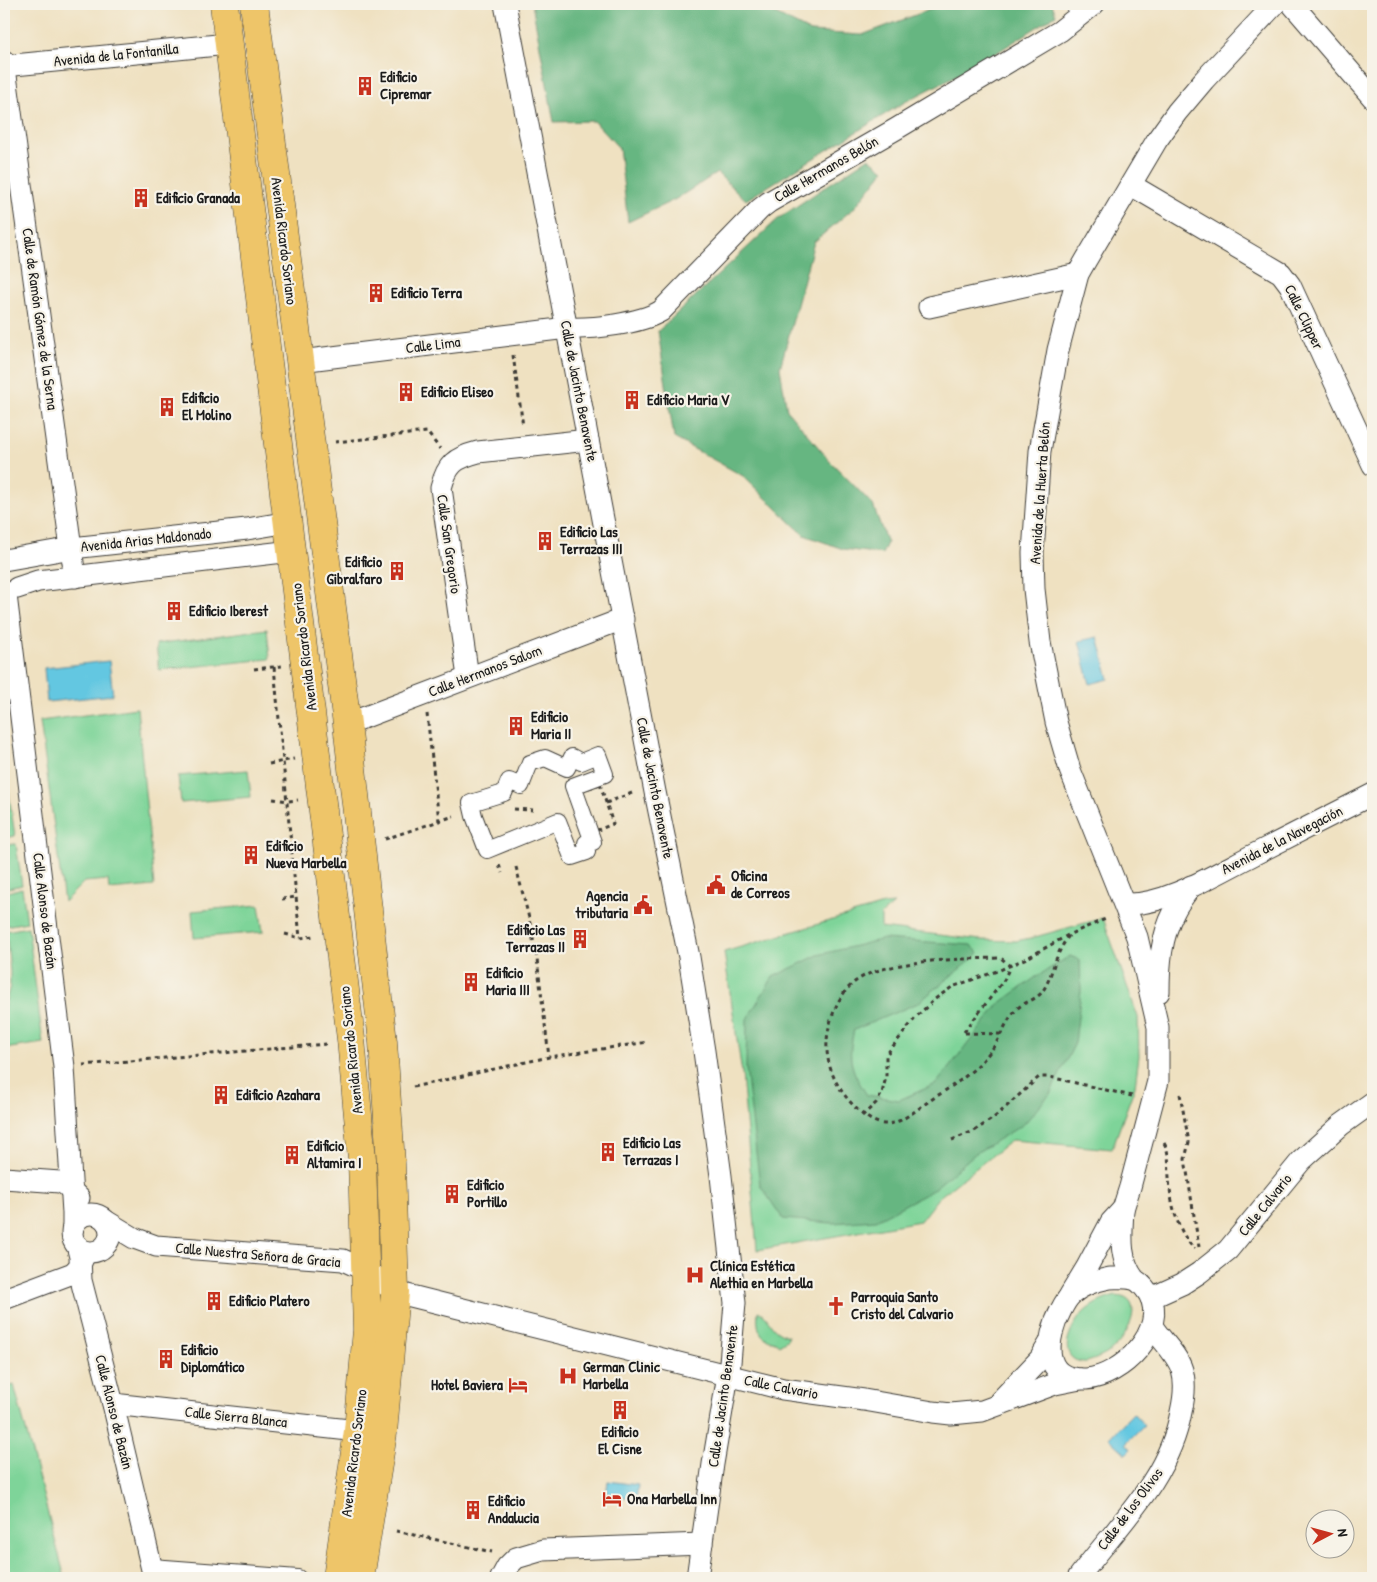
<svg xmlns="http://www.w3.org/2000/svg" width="1377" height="1582" font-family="'Patrick Hand',sans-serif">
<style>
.green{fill:#7ed499;stroke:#4d785a}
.forest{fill:#66b681;stroke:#41694e}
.water{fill:#63c7e1;stroke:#40727e}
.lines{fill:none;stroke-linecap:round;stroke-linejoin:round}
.pedestrian-casing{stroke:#3c3a35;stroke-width:18}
.minor-casing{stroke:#3c3a35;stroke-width:23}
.primary-casing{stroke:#3c3a35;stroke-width:29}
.path{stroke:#3c3a35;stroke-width:3;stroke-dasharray:4 4;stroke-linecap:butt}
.pedestrian{stroke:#fff;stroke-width:16}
.minor{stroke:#fff;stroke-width:21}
.primary{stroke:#eec569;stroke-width:28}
.labels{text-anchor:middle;stroke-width:4.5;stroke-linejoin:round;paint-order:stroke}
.street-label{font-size:15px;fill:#1c1c1c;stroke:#f7f3e8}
.poi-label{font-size:15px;font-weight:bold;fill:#1c1c1c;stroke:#f7f3e8;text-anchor:start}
</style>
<rect width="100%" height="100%" fill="#f7f3e8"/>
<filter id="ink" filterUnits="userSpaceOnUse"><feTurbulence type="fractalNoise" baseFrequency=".02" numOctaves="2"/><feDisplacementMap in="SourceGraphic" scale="10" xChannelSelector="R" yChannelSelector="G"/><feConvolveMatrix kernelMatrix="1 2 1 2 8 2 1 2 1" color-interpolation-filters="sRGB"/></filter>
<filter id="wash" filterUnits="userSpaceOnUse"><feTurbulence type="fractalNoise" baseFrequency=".0096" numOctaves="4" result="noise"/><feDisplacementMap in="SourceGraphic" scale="20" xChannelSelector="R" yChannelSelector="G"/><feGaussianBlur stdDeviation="1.12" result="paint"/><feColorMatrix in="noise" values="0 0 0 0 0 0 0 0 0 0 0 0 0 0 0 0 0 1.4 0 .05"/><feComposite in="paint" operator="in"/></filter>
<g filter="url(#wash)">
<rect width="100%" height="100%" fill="#efe1c1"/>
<g class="green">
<polygon points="267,629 270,659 159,670 156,644"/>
<polygon points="137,708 154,886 109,890 108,880 84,882 64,902 40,721"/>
<polygon points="4,760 15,836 4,838"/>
<polygon points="248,770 251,797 181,803 178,776"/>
<polygon points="16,844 22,885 4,889 4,845"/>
<polygon points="22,888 27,922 5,926 4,893"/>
<polygon points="894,904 881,915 881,928 981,940 1016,941 1035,937 1103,918 1138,1017 1139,1056 1135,1086 1112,1149 1012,1140 938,1198 920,1221 757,1250 742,1073 724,952 883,905"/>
<polygon points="259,905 263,932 194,938 192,911"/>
<polygon points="28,927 43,1043 4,1049 4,1008 10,986 10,971 6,931"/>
<path d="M1116,1296C1147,1298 1128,1334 1116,1346C1109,1354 1099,1358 1090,1361C1085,1363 1080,1362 1075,1360C1058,1350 1073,1323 1083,1313C1092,1304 1104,1299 1116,1296Z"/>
<path d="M758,1311C772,1318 767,1329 788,1336V1339L779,1345C775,1341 773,1342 768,1339C757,1335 757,1321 758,1311Z"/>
<polygon points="14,1385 65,1578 4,1578 4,1388"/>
</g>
<g class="forest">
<polygon points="532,4 756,4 811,32 862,35 945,4 1052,4 1056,15 982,62 905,102 746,200 717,173 676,199 628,222 619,148 594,121 554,122"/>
<polygon points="868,158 884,170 855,207 814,242 780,368 787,410 830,461 873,505 887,543 882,554 843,549 804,535 743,476 674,438 658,331 779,218"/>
<path d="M884,939L971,945L979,953L918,1003L854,1030C847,1060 851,1070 867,1095L899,1100L936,1084L1000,1003L1036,977L1070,956L1080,960L1081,991L1075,1043L1050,1094L1024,1124L976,1153L931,1191L876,1220L832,1223L783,1219L760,1185L746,1069L747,1019L773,977L818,955Z"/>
</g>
<g class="water">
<polygon points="1098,637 1109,679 1090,684 1079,641"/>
<polygon points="109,661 113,695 47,702 44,668"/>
<polygon points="1133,1413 1144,1425 1126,1443 1131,1449 1126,1454 1109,1438"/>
<polygon points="608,1481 638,1485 636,1500 606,1495"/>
</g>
</g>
<g filter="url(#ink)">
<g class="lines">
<g class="pedestrian-casing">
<g id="pedestrian">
<polygon points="598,755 605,774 573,786 593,842 586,843 587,852 572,857 558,821 487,850 474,816 471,803 504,793 509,781 521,786 530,763 545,758 567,768 572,757 581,762"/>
<polyline points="152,1567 298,1578"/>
</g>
</g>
<g class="minor-casing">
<g id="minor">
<polyline points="505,4 655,792 689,957 704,1051 721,1176 735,1303 730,1363 713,1464 697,1578"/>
<polyline points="1292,4 1373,98"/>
<polyline points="4,61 75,577"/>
<polyline points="4,66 228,44"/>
<polyline points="1131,185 1281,273 1290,285 1373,465"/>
<polyline points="929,307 1078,274"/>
<path d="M300,361L567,328C593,329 639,324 661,311L760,209L769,202L896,129L1060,31L1094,4"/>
<polyline points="4,560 72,548 247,529 289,522"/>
<polyline points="17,588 38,581 292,551"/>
<polyline points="6,595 64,1067 73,1213 73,1228"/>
<path d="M468,677L441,488C447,464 455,458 478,452L588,440"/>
<polyline points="347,724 623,619"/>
<path d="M1125,904C1165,906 1217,873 1253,855C1293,835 1333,814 1373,794"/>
<path d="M1159,992C1159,965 1161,937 1174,912C1178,903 1185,895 1191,886"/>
<polyline points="4,1178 60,1182 66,1185 79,1198"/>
<path d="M1123,1209C1122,1234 1118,1257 1134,1279"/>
<circle cx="91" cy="1233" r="19"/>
<polyline points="106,1221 134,1238 156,1246 343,1260 367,1271 395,1292 783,1389 864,1400 933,1412 951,1414 982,1411 1055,1384 1080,1379"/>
<polyline points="77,1245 80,1257 81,1280 113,1404 154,1578"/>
<path d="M1110,1278C1117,1278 1125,1277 1133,1279C1140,1281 1145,1288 1149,1294C1169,1330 1121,1377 1086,1379C1040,1381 1046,1338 1061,1310C1064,1304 1067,1298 1072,1294C1083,1284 1096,1281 1110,1278Z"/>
<polyline points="1070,1295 1087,1267 1111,1222 1123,1209 1130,1187 1158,1081 1158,1027 1137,937 1070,770 1056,722 1040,642 1034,589 1033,553 1040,451 1058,350 1078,274 1086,260 1157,140 1177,112 1204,80 1275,4"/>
<polyline points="1151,1298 1182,1284 1199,1273 1228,1250 1301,1161 1341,1125 1373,1102"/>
<polyline points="4,1299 73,1273 79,1267 84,1256"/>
<polyline points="1000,1401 1040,1359 1049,1344"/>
<polyline points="113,1404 358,1431"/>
<polyline points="501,1578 507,1567 516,1558 543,1550 702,1544"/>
<path d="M1078,1578C1117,1526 1169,1479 1181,1412C1184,1399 1186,1383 1182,1370C1177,1354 1161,1340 1152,1326"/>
</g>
</g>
<g class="primary-casing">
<g id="primary">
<polyline points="224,4 351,1039 362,1159 367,1330 358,1431 337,1578"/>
<polyline points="254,4 347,724 383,1042 391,1164 395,1292 383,1433 360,1578"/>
</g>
</g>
<g class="path">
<polyline points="513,355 523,426"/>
<polyline points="335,442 427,432 440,449"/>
<polyline points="274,667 300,938"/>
<polyline points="254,669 282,666"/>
<polyline points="427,714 439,821"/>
<polyline points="269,764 294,759"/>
<polygon points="600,784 613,824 595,831 581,791"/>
<polyline points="273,799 288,801 298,800"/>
<polyline points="606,803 632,793"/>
<polyline points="514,809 533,810"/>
<polyline points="385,839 454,816"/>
<polyline points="499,865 502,873"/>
<polyline points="516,867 528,914 537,959 549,1057"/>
<polyline points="282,899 296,897"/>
<polyline points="285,934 300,938 314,936"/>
<path d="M964,1032L1004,980L1010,966L1001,958C963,959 886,959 856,981C845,989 837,1002 833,1014C820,1049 828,1078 853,1105C861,1114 874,1125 888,1124C903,1122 916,1110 928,1102C950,1087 973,1074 989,1053C1000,1040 1004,1024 1015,1011C1022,1002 1035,1001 1042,992C1050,981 1052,968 1057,957C1060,949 1065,941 1070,934"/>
<polyline points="965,1033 1001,1034"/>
<polyline points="83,1065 327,1044"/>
<polyline points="413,1087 549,1057 648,1042"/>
<polyline points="1180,1094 1189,1142 1185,1159 1199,1247"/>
<polyline points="862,1116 876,1103 882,1093 886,1077 886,1055 917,1016 935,999 952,987 1000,970 1029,957 1070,934 1108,918"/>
<polyline points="952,1140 976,1130 996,1116 1039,1077 1050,1077 1132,1096"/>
<path d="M1164,1143C1170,1153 1168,1165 1169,1177C1170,1200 1177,1233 1195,1249"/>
<polyline points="396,1531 492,1552"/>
</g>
<use href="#pedestrian" class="pedestrian"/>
<use href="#minor" class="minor"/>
<use href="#primary" class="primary"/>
</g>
</g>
<defs>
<g id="building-bare" transform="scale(1.5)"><path d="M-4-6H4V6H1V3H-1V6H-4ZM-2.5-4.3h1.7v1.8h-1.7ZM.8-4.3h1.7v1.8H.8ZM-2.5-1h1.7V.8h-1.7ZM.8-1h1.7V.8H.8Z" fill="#c8321e" stroke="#f7f3e8" stroke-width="2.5" paint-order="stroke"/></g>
<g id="civic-bare" transform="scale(1.5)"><path d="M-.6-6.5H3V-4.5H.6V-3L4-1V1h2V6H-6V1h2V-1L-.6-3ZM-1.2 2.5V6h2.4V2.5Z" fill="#c8321e" stroke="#f7f3e8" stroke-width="2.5" paint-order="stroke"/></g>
<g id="hospital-bare" transform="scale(1.5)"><path d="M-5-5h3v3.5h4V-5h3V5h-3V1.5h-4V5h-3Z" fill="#c8321e" stroke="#f7f3e8" stroke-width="2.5" paint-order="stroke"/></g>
<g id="church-bare" transform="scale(1.5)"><path d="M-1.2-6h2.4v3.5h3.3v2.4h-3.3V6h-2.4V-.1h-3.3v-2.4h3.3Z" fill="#c8321e" stroke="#f7f3e8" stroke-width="2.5" paint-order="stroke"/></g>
<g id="hotel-bare" transform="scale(1.5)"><path d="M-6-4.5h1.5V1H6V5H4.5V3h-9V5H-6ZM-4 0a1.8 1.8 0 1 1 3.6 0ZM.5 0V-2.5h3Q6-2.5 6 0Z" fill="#c8321e" stroke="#f7f3e8" stroke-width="2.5" paint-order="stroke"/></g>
</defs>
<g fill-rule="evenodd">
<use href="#building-bare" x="365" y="86"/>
<use href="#building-bare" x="141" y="198"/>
<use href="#building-bare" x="376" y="293"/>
<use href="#building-bare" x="406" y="392"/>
<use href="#building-bare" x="632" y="400"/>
<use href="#building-bare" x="167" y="407"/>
<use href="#building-bare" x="545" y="541"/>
<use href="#building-bare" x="397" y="571"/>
<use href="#building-bare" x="174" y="611"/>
<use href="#building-bare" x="516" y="726"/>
<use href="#building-bare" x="251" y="855"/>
<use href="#civic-bare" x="716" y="885"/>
<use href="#civic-bare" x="643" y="905"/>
<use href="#building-bare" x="580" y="939"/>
<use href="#building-bare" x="471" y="982"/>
<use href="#building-bare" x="221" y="1095"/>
<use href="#building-bare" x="608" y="1152"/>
<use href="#building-bare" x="292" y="1155"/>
<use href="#building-bare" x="452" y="1194"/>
<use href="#hospital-bare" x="695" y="1275"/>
<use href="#building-bare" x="214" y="1301"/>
<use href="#church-bare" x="836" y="1306"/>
<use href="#building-bare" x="166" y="1359"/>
<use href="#hospital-bare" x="568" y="1376"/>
<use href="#hotel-bare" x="518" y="1385"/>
<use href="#building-bare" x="620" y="1410"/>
<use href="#hotel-bare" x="612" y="1499"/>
<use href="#building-bare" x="473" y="1510"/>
</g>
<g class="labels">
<g class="street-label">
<text transform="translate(116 55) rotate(-6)" y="5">Avenida de la Fontanilla</text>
<text transform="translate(826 169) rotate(-30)" y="5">Calle Hermanos Belón</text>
<text transform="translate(284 241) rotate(83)" y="5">Avenida Ricardo Soriano</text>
<text transform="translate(1304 317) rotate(64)" y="5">Calle Clipper</text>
<text transform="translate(40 319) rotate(82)" y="5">Calle de Ramón Gómez de la Serna</text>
<text transform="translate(433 345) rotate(-7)" y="5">Calle Lima</text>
<text transform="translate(579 391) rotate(79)" y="5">Calle de Jacinto Benavente</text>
<text transform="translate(1040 493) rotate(-86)" y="5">Avenida de la Huerta Belón</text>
<text transform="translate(146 540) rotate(-6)" y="5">Avenida Arias Maldonado</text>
<text transform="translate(449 544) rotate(82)" y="5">Calle San Gregorio</text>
<text transform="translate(304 647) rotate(-97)" y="5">Avenida Ricardo Soriano</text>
<text transform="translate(485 671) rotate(-21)" y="5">Calle Hermanos Salom</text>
<text transform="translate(655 788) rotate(79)" y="5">Calle de Jacinto Benavente</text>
<text transform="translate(1282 840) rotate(-27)" y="5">Avenida de la Navegación</text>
<text transform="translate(45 911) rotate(83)" y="5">Calle Alonso de Bazán</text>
<text transform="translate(351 1050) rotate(-96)" y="5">Avenida Ricardo Soriano</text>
<text transform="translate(1265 1205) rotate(-51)" y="5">Calle Calvario</text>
<text transform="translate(258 1255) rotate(5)" y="5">Calle Nuestra Señora de Gracia</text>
<text transform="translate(781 1387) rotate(11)" y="5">Calle Calvario</text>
<text transform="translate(723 1396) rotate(-82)" y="5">Calle de Jacinto Benavente</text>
<text transform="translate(114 1412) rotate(76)" y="5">Calle Alonso de Bazán</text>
<text transform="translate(236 1417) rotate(6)" y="5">Calle Sierra Blanca</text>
<text transform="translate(354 1453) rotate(-83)" y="5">Avenida Ricardo Soriano</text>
<text transform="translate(1130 1509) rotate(-53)" y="5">Calle de los Olivos</text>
</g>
<g class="poi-label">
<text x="380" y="82">Edificio<tspan x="380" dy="17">Cipremar</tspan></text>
<text x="156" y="203">Edificio Granada</text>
<text x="391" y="298">Edificio Terra</text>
<text x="421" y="397">Edificio Eliseo</text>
<text x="182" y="403">Edificio<tspan x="182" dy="17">El Molino</tspan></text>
<text x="647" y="405">Edificio Maria V</text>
<text x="560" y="537">Edificio Las<tspan x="560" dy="17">Terrazas III</tspan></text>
<text x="382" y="567" text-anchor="end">Edificio<tspan x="382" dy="17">Gibralfaro</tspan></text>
<text x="189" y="616">Edificio Iberest</text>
<text x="531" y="722">Edificio<tspan x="531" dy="17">Maria II</tspan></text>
<text x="266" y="851">Edificio<tspan x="266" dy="17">Nueva Marbella</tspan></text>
<text x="731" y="881">Oficina<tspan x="731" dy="17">de Correos</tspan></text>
<text x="628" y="901" text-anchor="end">Agencia<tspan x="628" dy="17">tributaria</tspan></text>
<text x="565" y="935" text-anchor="end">Edificio Las<tspan x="565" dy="17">Terrazas II</tspan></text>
<text x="486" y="978">Edificio<tspan x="486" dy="17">Maria III</tspan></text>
<text x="236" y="1100">Edificio Azahara</text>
<text x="623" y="1148">Edificio Las<tspan x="623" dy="17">Terrazas I</tspan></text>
<text x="307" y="1151">Edificio<tspan x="307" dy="17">Altamira I</tspan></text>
<text x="467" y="1190">Edificio<tspan x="467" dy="17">Portillo</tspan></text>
<text x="710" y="1271">Clínica Estética<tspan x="710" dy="17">Alethia en Marbella</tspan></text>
<text x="851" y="1302">Parroquia Santo<tspan x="851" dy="17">Cristo del Calvario</tspan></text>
<text x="229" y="1306">Edificio Platero</text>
<text x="181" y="1355">Edificio<tspan x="181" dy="17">Diplomático</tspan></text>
<text x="583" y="1372">German Clinic<tspan x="583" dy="17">Marbella</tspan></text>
<text x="503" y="1390" text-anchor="end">Hotel Baviera</text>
<text x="620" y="1437" text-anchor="middle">Edificio<tspan x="620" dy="17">El Cisne</tspan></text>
<text x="627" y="1504">Ona Marbella Inn</text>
<text x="488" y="1506">Edificio<tspan x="488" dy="17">Andalucia</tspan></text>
</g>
</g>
<rect width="1377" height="1582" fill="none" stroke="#f7f3e8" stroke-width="20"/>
<g transform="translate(1330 1534) rotate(84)"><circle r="24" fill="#f7f3e8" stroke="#9f9d96"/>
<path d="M0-4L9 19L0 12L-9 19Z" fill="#c8321e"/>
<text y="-8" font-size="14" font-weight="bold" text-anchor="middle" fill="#1c1c1c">N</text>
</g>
</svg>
